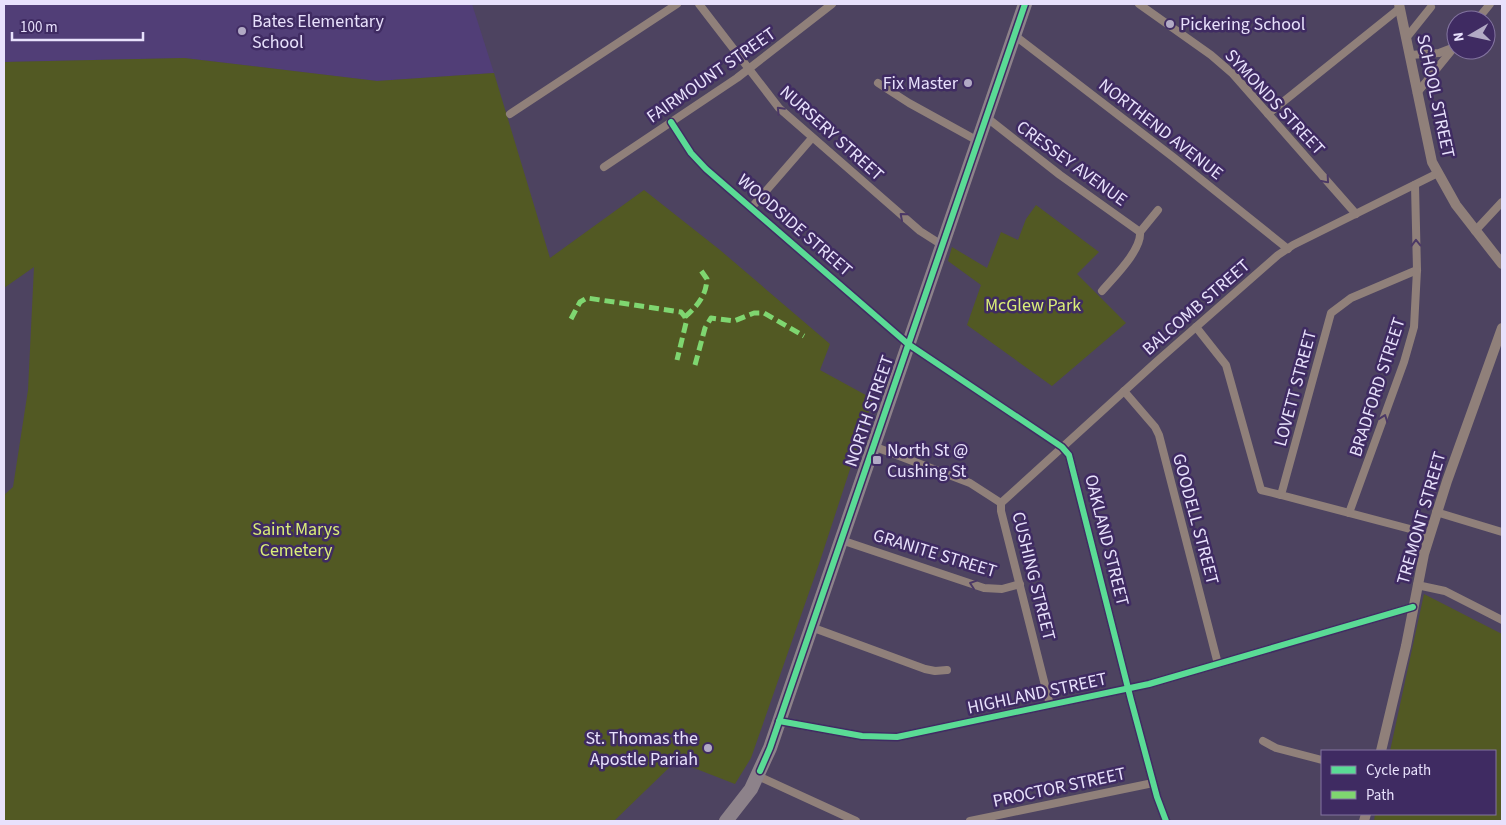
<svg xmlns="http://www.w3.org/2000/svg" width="1506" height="825" font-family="'Source Sans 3',sans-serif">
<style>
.built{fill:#513e77}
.green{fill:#525923}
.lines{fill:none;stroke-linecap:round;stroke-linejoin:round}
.minor{stroke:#90807a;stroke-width:8}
.tertiary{stroke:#90807a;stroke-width:10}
.trunk{stroke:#8d828a;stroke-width:14}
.quiet{stroke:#7fd670;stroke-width:5;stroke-dasharray:10 5;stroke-linecap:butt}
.cycleway-casing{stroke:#3f2b62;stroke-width:9}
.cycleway{stroke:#5adb95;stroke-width:6}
.oneway{stroke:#4b3866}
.poi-dot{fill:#b2aac5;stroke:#3f2b62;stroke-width:2}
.labels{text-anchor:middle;stroke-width:5;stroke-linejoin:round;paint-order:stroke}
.poi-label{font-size:18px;fill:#e8e1fc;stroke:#3f2b62;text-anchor:start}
.street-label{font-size:18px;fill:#e8e1fc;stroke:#3f2b62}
.park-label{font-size:18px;fill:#daee78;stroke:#3f2b62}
</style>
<rect width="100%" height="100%" fill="#4d4360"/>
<polygon class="built" points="4,4 472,4 494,73 377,81 184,58 4,62"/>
<g class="green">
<polygon points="184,58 377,81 494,73 550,258 644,190 720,250 830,344 820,370 873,399 819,564 751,758 735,784 676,761 614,821 4,821 4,495 13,487 28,390 34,267 4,288 4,62"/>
<polygon points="1036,205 1099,252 1077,274 1126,323 1052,386 967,325 981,285 948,261 952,247 987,268 1001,232 1018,240 1026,219"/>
<polygon points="1424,594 1502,634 1502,821 1374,821 1375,814 1495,814 1495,751 1390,751"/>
</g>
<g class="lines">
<g class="minor">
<polyline points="699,4 779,108 920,231 942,245"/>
<polyline points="1139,4 1211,55 1233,74 1356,214"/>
<polyline points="1477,20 1490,4"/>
<polyline points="1014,35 1173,157 1288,249"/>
<polyline points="1407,37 1431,7"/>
<polyline points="1410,55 1439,53 1452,48"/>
<polyline points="878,83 909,103 978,141"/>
<polyline points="1417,93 1456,45"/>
<polyline points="510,114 677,4"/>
<polyline points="1268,114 1400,8"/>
<polyline points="986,117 1060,175 1140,232"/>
<polyline points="671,122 691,153 706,169 908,344 1062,447 1069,455 1131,700 1157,797 1166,821"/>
<polyline points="604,167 737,78 832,4"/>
<polyline points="752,207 812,138"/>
<polyline points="1475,231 1502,202"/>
<polyline points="1417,270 1351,298 1331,313 1281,495 1429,534"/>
<path d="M1102,291C1113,278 1142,250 1140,232L1158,210"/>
<polyline points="1196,327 1226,365 1261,490 1281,495"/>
<polyline points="1124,391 1155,427 1159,435 1218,664"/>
<polyline points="873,446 970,483 1001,503 1001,511 1050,705"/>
<polyline points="1001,503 1155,363 1278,255 1293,245 1438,173"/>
<polyline points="1436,512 1502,532"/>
<polyline points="1349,513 1404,362 1414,327 1417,270 1415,185"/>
<polyline points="841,540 984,588 1002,589 1020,584"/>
<polyline points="1417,585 1445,591 1502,620"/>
<polyline points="811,627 925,669 935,671 947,670"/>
<polyline points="779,721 862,736 897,737 1149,684 1413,607"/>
<polyline points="1263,741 1276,748 1322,760"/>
<polyline points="758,776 856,821"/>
<polyline points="970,821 1153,783"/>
</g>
<g class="tertiary">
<polyline points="1399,4 1432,162 1456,205 1502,264"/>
<polyline points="1381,751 1406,646 1424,554 1447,481 1502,328"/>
<polyline points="1364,821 1366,814"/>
</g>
<polyline class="trunk" points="726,821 751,789 770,748 1025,4"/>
<g class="quiet">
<path d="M685,317C698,305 706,296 707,279L700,269"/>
<polyline points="571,319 580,302 587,298 681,312 685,317 686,323 677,360"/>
<polyline points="695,365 705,328 711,318 734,321 754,313 764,313 804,336"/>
</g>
<g class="cycleway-casing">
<g id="cycleway">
<polyline points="671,122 691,153 706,169 908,344 1062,447 1069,455 1131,700 1157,797 1166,821"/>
<polyline points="779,721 862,736 897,737 1149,684 1413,607"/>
<polyline points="760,771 770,748 1025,4"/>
</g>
</g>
<use href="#cycleway" class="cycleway"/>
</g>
<defs><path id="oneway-chevron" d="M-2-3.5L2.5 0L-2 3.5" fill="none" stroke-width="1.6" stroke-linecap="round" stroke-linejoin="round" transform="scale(1.25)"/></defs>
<g class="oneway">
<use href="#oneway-chevron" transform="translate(780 110) rotate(-134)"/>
<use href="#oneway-chevron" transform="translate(1326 180) rotate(49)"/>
<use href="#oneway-chevron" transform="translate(903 216) rotate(-139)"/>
<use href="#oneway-chevron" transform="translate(1416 243) rotate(-91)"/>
<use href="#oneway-chevron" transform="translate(1384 418) rotate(-70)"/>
<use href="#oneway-chevron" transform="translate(973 584) rotate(-161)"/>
</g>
<g class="poi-dot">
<circle cx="1170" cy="24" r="5"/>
<circle cx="242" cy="31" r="5"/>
<circle cx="968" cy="83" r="5"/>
<rect x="872" y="455" width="10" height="10" rx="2.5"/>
<circle cx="708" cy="748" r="5"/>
</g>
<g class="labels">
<g class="poi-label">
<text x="252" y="27">Bates Elementary<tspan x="252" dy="21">School</tspan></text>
<text x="1180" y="30">Pickering School</text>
<text x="958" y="89" text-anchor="end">Fix Master</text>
<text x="887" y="456">North St @<tspan x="887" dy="21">Cushing St</tspan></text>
<text x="698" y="744" text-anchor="end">St. Thomas the<tspan x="698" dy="21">Apostle Pariah</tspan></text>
</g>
<g class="street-label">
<text transform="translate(711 75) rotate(-35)" y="6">FAIRMOUNT STREET</text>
<text transform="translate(1436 96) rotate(78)" y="6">SCHOOL STREET</text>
<text transform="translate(1275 102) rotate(47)" y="6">SYMONDS STREET</text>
<text transform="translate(1161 129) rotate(38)" y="6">NORTHEND AVENUE</text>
<text transform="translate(832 133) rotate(42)" y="6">NURSERY STREET</text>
<text transform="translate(1072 163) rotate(36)" y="6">CRESSEY AVENUE</text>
<text transform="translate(795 225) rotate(41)" y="6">WOODSIDE STREET</text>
<text transform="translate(1196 307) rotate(-41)" y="6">BALCOMB STREET</text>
<text transform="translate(1377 387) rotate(-72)" y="6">BRADFORD STREET</text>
<text transform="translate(1295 388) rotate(-75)" y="6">LOVETT STREET</text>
<text transform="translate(869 411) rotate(-71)" y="6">NORTH STREET</text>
<text transform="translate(1421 518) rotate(-74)" y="6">TREMONT STREET</text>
<text transform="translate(1196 519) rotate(75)" y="6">GOODELL STREET</text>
<text transform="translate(1107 540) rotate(76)" y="6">OAKLAND STREET</text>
<text transform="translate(935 553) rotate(17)" y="6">GRANITE STREET</text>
<text transform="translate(1034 576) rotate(76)" y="6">CUSHING STREET</text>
<text transform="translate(1037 693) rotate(-12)" y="6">HIGHLAND STREET</text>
<text transform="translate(1059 787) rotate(-12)" y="6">PROCTOR STREET</text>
</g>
<g class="park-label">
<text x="1033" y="311">McGlew Park</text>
<text x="296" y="535">Saint Marys<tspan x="296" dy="21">Cemetery</tspan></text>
</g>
</g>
<rect width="1506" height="825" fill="none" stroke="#e8e1fc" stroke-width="10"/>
<rect x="1321" y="750" width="175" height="65" fill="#3f2b62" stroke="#8374a0"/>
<rect x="1331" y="766" width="25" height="8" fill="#5adb95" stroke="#8374a0"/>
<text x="1366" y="775" font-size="15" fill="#e8e1fc">Cycle path</text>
<rect x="1331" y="791" width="25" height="8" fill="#7fd670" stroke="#8374a0"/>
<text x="1366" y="800" font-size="15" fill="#e8e1fc">Path</text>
<g transform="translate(1471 35) rotate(261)"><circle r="24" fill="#3f2b62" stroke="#8374a0"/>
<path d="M0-4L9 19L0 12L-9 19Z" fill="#b2aac5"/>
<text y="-8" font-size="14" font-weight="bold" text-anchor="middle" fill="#e8e1fc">N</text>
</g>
<path d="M12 32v8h131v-8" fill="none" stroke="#e8e1fc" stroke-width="2.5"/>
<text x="20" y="32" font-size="15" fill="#e8e1fc" stroke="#3f2b62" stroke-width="4" paint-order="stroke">100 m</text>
</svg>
